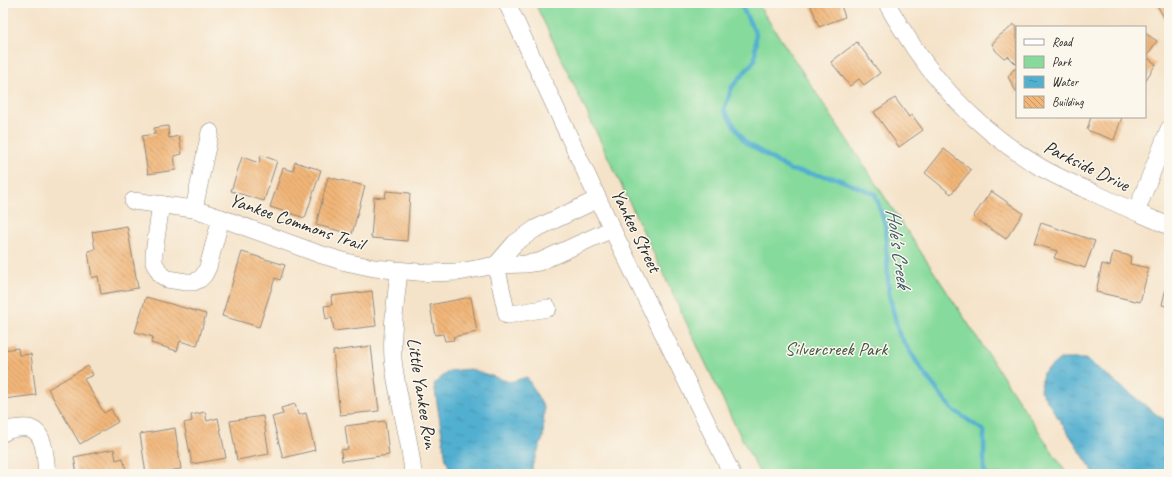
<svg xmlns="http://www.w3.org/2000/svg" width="1172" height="477" font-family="Caveat,sans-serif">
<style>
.green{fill:#86da9b;stroke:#588263}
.water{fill:url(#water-ripples);stroke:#3e6d7e}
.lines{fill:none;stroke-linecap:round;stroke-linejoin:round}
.stream{stroke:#51afd0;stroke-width:4.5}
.building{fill:url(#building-back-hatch)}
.minor-casing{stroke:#90877a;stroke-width:18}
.minor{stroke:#fff;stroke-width:17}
.labels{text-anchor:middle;stroke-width:3;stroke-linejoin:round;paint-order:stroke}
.street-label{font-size:19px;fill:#2b2b2b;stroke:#fbf7ec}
.park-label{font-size:19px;fill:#425747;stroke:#fbf7ec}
.water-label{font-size:20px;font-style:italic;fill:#385965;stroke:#fbf7ec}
</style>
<defs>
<pattern id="water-ripples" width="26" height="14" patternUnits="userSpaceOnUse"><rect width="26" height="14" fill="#51afd0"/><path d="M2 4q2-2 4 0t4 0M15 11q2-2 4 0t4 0" fill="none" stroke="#438fa9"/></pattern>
<pattern id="building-back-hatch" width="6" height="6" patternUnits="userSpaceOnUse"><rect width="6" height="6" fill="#f2b678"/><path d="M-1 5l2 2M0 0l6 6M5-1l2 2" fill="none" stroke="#c49463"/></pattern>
</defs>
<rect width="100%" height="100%" fill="#fbf7ec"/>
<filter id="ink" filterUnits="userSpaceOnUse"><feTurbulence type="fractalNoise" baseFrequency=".025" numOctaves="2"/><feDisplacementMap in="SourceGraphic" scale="8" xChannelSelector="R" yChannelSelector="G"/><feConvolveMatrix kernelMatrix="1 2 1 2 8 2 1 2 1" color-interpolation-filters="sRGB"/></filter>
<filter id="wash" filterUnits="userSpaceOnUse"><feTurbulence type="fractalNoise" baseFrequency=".012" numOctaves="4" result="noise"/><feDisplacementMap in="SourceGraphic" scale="16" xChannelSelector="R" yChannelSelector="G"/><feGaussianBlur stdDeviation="0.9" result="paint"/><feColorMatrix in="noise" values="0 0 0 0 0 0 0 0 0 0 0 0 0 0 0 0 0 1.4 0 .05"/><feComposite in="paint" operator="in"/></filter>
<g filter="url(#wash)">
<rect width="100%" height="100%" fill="#f5e3c9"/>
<polygon class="green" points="535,3 757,3 1067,474 760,474 733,421"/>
<g class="water">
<polygon points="1060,359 1086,359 1160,417 1169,422 1169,474 1095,474 1040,390 1043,373"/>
<polygon points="470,369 510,382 527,377 544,408 543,438 532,466 533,474 452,474 446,460 434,384 449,371"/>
</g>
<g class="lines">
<polyline class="stream" points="740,3 756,34 755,60 732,87 724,110 745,142 790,170 835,178 875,194 885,224 889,294 899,334 923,372 952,409 984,431 984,469 986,474"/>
</g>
<g id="blocks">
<g class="building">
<polygon points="810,3 840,3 845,17 819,27"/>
<polygon points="1156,3 1169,3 1169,27"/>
<polygon points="1013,24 1017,27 1017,65 1008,56 1004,58 996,51 992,44 1000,35 1009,29"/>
<polygon points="1145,33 1157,41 1146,57 1156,64 1145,81"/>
<polygon points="857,42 880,73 864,85 859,79 850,86 831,62"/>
<polygon points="1017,68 1017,93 1008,77 1013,70"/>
<polygon points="895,98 909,117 912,115 923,130 899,147 874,112"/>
<polygon points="1091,117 1122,117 1114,140 1087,130"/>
<polygon points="168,126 169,138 179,136 182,154 174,156 176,170 148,174 142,136 155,134 154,128"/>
<polygon points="944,149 971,170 951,194 925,173"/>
<polygon points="261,155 277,161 264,201 231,191 242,157 259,163"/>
<polygon points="295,162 321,170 305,218 270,207 283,168 293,171"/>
<polygon points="328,177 365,186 352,234 316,225"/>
<polygon points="386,191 410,193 407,241 371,238 374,197 385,198"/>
<polygon points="991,191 1023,213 1006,239 973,217"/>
<polygon points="1041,223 1095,241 1085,268 1054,258 1057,251 1034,244"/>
<polygon points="127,226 138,288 101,294 98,276 92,278 88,251 95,249 92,232"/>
<polygon points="242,252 285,265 280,280 275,278 259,327 222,316"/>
<polygon points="1113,252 1131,256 1130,264 1149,268 1140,302 1096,292 1102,264 1110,266"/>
<polygon points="1168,279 1169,279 1169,307 1162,305"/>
<polygon points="372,291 376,326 334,331 332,318 326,319 324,306 332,305 331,296"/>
<polygon points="146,297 206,314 197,346 180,341 177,351 151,343 153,337 135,332"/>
<polygon points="471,297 477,332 453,337 454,340 445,341 443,334 435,335 430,305"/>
<polygon points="371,346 379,411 340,415 333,351"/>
<polygon points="18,348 19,355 31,354 36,395 3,399 3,358 4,358 3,350"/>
<polygon points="88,366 93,375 84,379 104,413 111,409 118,422 80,444 48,389"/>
<polygon points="295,404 298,415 306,413 315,450 283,458 272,417 283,414 281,408"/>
<polygon points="205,412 207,421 218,418 226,458 192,464 184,423 192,421 191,415"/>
<polygon points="263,416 269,454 237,460 230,421"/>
<polygon points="385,421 389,455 342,461 341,450 348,449 345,426"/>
<polygon points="175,428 181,469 146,474 140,434"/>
<polygon points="114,449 116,460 123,458 127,474 77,474 74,457"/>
</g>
</g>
</g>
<g filter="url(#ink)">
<use href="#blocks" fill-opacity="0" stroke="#90877a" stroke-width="1"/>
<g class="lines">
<g class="minor-casing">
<g id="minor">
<polyline points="507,3 612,229 732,474"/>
<path d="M887,3C891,12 897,21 902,29C936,85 983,133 1040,167C1057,177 1076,185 1094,193C1119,205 1144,215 1169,226"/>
<polyline points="133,201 194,209 221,218 319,254 346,262 374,268 428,273 459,272 496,265 525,264 539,262 612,229"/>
<polyline points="161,204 154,253 154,263 161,275 167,279 186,282 194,282 200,279 204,275 208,267 221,218"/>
<polyline points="194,209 210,132"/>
<polyline points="1136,212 1169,129"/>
<polyline points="496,265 515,243 535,229 598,199"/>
<polyline points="496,265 507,315 548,308"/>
<path d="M399,271C396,300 391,330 393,359C397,398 410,435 413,474"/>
<path d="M3,433C9,429 15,428 21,428C46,425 45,456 47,474"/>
</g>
</g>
<use href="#minor" class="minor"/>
</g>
</g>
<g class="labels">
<g class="street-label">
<text transform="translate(1087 165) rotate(26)" y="7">Parkside Drive</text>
<text transform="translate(297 221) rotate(19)" y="7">Yankee Commons Trail</text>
<text transform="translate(637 230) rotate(64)" y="7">Yankee Street</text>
<text transform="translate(423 393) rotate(81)" y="7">Little Yankee Run</text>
</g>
<g class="park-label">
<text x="836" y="355">Silvercreek Park</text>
</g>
<g class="water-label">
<text transform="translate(899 248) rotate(82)" y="7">Hole's Creek</text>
</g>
</g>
<rect width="1172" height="477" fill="none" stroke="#fbf7ec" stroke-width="16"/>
<rect x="1016" y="26" width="130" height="92" fill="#fbf7ec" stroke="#a8a59f"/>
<rect x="1024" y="39" width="20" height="6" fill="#ffffff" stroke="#a8a59f"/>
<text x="1052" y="46" font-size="12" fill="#2b2b2b">Road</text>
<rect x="1024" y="56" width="20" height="12" fill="#86da9b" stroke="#a8a59f"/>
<text x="1052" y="66" font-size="12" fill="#2b2b2b">Park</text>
<rect x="1024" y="76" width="20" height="12" fill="url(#water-ripples)" stroke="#a8a59f"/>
<text x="1052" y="86" font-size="12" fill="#2b2b2b">Water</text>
<rect x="1024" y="96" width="20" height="12" fill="url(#building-back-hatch)" stroke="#a8a59f"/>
<text x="1052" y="106" font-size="12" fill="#2b2b2b">Building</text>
</svg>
